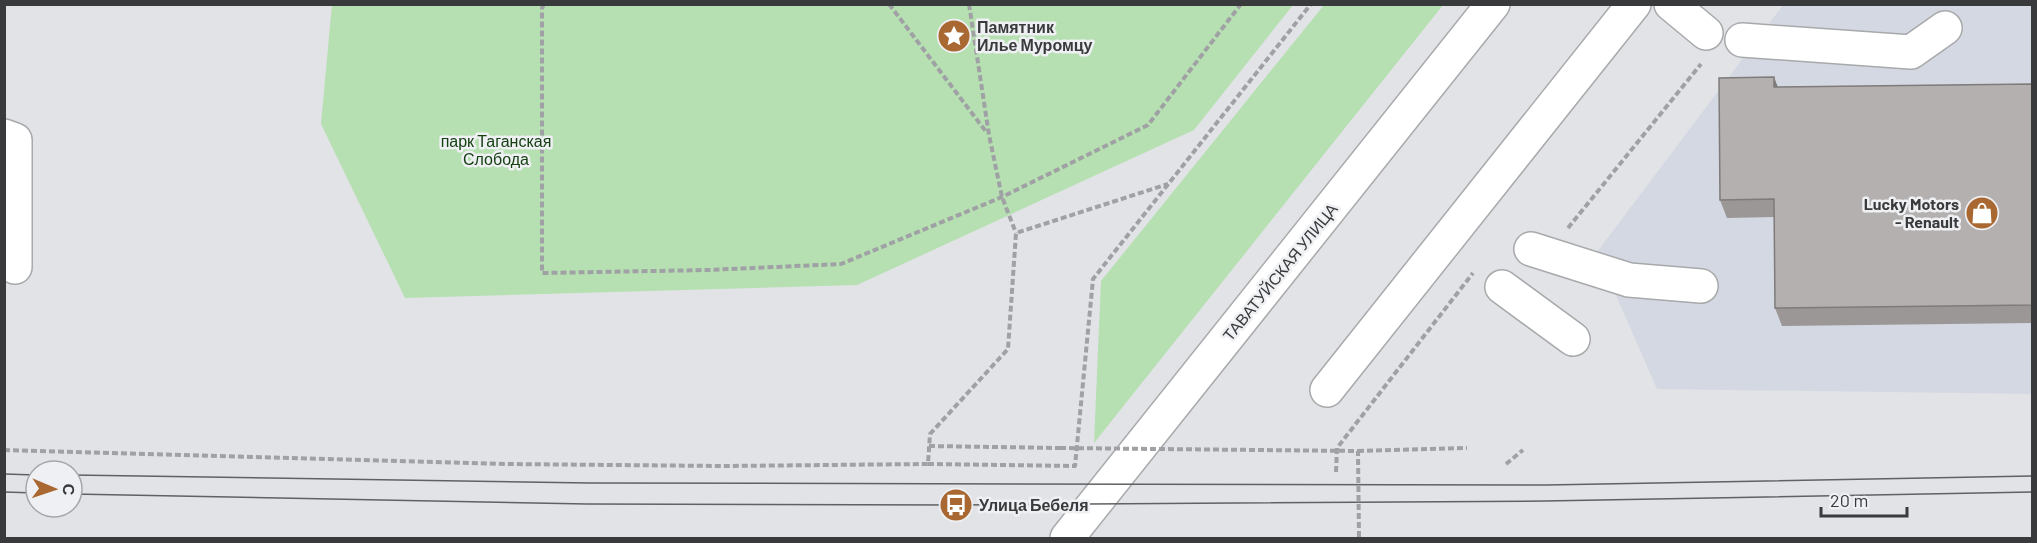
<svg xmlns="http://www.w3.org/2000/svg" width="2037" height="543" font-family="Barlow,sans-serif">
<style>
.built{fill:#d4d8e2}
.green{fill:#b6e0b2}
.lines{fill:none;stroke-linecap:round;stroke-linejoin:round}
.minor-casing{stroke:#a7a9ab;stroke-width:36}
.major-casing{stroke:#a7a9ab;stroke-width:36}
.path{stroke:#a0a1a4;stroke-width:4;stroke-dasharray:6 3;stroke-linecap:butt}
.minor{stroke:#fff;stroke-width:33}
.major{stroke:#fff;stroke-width:33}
.tram{stroke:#606162;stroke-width:1.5}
.path-bridge{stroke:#a0a1a4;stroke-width:4;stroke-dasharray:6 3;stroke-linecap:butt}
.wall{fill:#9b9796}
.shaded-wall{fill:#7e7b7a}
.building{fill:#b4b0af;stroke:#7e7b7a;stroke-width:1.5}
.labels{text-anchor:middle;stroke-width:5;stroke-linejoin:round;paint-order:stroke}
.poi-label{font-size:16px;font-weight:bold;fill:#393a3b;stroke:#eff0f3;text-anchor:start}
.park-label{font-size:16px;fill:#144012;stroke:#eff0f3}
.street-label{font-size:16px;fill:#393a3b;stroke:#eff0f3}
</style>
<rect width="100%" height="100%" fill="#e2e3e6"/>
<polygon class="built" points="1783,5 2032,5 2032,394 1657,389 1597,252"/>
<g class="green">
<polygon points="332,4 1293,4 1293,5 1194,130 857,285 405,298 321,124"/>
<polygon points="1324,5 1443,5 1094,443 1101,281"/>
</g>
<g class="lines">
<g class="minor-casing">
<g id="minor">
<polyline points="1671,4 1706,33"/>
<polyline points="1742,40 1911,52 1945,28"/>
<polyline points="4,136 15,140 15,267"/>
<polyline points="1531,249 1629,280 1701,286"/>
<polyline points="1502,287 1573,339"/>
<polyline points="1327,390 1634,4"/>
</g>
</g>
<g class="major-casing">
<polyline id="major" points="1067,538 1493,4"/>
</g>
<g class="path">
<polyline points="544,4 542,8 542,273 708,270 841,264 1002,197 1148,125 1241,4"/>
<polyline points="889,4 987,133"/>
<polyline points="969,4 989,135 1002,197 1016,233"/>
<polyline points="1568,228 1701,64"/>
<polyline points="929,446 1060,448"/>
<polyline points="4,450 509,464 725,466 928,464 930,434 1008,349 1016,233 1168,184"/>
<polyline points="1358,451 1467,448"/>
<polyline points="928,464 1075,466 1093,279 1311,4"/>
<polyline points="1506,464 1523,450"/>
<polyline points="1336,472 1337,448 1473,273"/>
</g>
<use href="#minor" class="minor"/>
<use href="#major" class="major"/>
<g class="tram">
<polyline points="4,474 36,475"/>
<polyline points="72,475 589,483 1546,485 2032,476"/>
<polyline points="4,492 36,493"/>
<polyline points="72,494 587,504 956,505 1545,501 2032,492"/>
</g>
<polyline class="path-bridge" points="1060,448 1358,451 1359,538"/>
</g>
<polygon class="wall" points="2032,84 2032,323 1782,326 1775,308 1774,217 1727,218 1720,200 1778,87"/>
<polygon class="shaded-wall" points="1774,77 1781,95 1774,87"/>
<polygon class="building" points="1774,77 1774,87 2032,84 2032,305 1775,308 1774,199 1720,200 1719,78"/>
<defs>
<g id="sight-disc" transform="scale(1.725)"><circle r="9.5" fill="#a96832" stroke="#eff0f3"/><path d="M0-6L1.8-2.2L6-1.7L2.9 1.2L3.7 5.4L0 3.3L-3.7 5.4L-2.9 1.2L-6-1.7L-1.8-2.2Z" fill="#fff"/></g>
<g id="shop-disc" transform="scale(1.725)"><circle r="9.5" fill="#a96832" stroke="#eff0f3"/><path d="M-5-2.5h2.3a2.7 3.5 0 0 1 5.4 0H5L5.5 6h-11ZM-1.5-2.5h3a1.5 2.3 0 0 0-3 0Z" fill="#fff"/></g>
<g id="bus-disc" transform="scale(1.725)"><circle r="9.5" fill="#a96832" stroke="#eff0f3"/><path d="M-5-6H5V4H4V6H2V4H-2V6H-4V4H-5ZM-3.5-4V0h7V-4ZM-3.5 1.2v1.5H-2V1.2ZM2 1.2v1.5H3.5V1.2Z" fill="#fff"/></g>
</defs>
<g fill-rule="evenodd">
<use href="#sight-disc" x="954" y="36"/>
<use href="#shop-disc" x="1982" y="213"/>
<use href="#bus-disc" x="956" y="505"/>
</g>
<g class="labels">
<g class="poi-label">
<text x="977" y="33">Памятник<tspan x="977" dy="18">Илье Муромцу</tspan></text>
<text x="1959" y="210" text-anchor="end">Lucky Motors<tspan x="1959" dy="18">- Renault</tspan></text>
<text x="979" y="511">Улица Бебеля</text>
</g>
<g class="park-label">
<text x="496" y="147">парк Таганская<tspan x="496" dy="18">Слобода</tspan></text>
</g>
<g class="street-label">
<text transform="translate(1280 272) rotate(-51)" y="6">ТАВАТУЙСКАЯ УЛИЦА</text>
</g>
</g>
<rect width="2037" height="543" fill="none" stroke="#393a3b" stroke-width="12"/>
<g transform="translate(54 489) rotate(92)"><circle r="28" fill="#eff0f3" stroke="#a6a7a9" stroke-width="1.5"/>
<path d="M0-4.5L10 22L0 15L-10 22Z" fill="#a96832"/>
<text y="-9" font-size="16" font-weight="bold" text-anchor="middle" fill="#393a3b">С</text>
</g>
<path d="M1821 507v9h86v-9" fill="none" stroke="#393a3b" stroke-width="3"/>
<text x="1830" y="507" font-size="18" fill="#393a3b" stroke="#eff0f3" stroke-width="4.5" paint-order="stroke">20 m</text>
</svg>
